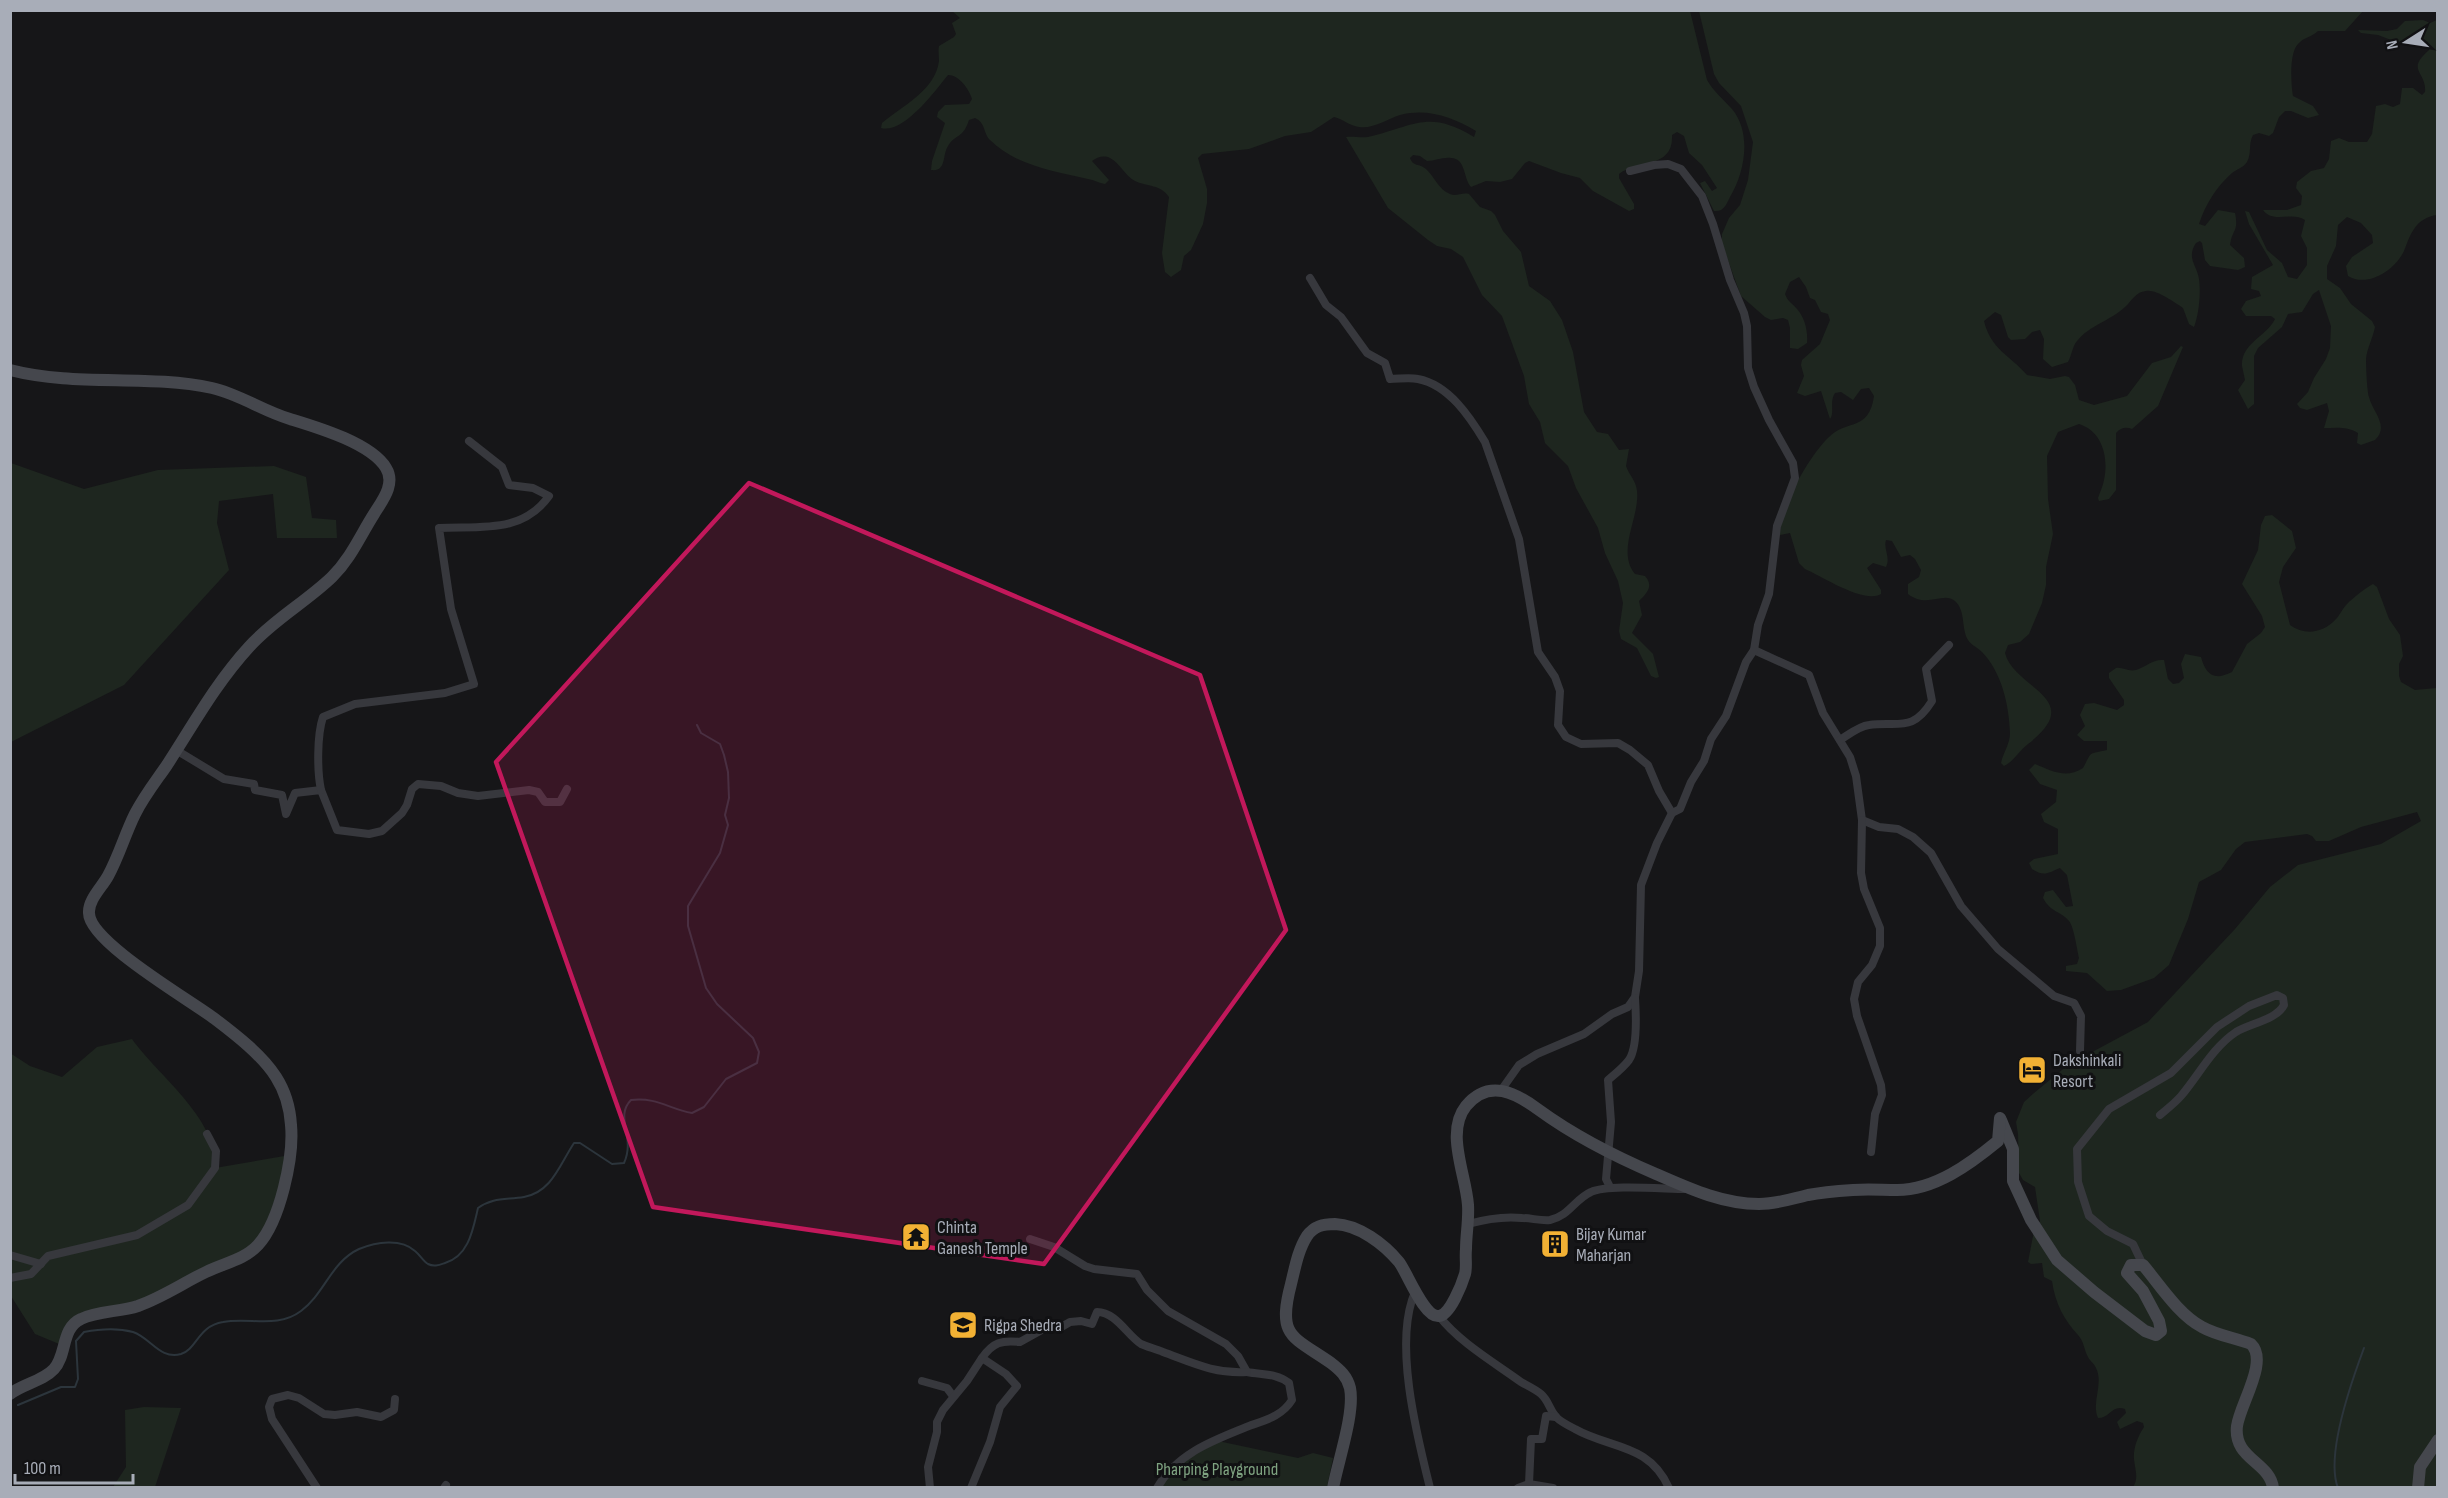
<svg xmlns="http://www.w3.org/2000/svg" width="2448" height="1498" font-family="'Sofia Sans Condensed',sans-serif">
<style>
.green{fill:#1e261f}
.lines{fill:none;stroke-linecap:round;stroke-linejoin:round}
.stream{stroke:#2c353c;stroke-width:2}
.minor{stroke:#37383d;stroke-width:8}
.secondary{stroke:#45474d;stroke-width:12}
.marked{fill:#c2185b;fill-opacity:0.2;stroke:#c2185b;stroke-width:4.5;stroke-linejoin:round}
.labels{text-anchor:middle;stroke-width:6;stroke-linejoin:round;paint-order:stroke}
.poi-label{font-size:18px;fill:#a8adb8;stroke:#111113;text-anchor:start}
.park-label{font-size:18px;fill:#7fa381;stroke:#111113}
</style>
<rect width="100%" height="100%" fill="#161618"/>
<g class="green">
<path d="M952,11H1690L1707,80C1714,92 1723,99 1732,109C1752,133 1745,172 1730,197C1726,205 1724,212 1714,211L1700,183L1705,181L1712,191L1717,188L1702,165L1689,153L1684,136L1677,132L1672,135C1674,169 1637,160 1619,174V178L1634,204V209L1629,211L1593,191L1580,178L1561,173L1529,161L1525,163L1512,179L1500,182L1486,181L1471,187C1463,178 1466,158 1451,158C1443,157 1435,161 1427,161L1420,156L1413,155L1410,158C1413,167 1419,163 1426,169C1434,176 1439,190 1450,194C1456,197 1462,192 1469,194L1480,207L1491,211L1495,215L1503,231L1521,252L1529,286L1550,301L1562,320L1573,352L1584,412L1597,432L1608,434L1619,450L1629,449L1626,466C1629,475 1636,480 1637,491C1640,517 1616,551 1635,574L1645,576C1654,586 1647,593 1639,601L1642,615L1632,633L1653,654L1659,677L1656,678L1651,676L1637,648L1621,639L1619,631L1623,603L1618,581L1605,553L1598,528L1576,488L1568,466L1545,443L1540,422L1529,404L1524,376L1502,316L1482,295L1463,257L1451,249L1437,246L1428,240L1388,208L1346,137C1353,136 1360,138 1368,137C1415,126 1428,109 1474,137L1476,131C1452,117 1428,108 1400,115C1387,119 1374,129 1359,127C1350,126 1343,119 1334,117L1311,132L1285,136L1249,149L1202,154L1198,158L1207,189V203L1203,224L1191,250L1184,256L1181,270L1171,277L1165,272L1162,253L1169,197C1160,184 1148,187 1135,181C1125,176 1120,163 1110,158C1104,155 1097,157 1092,161L1109,180L1105,184C1099,183 1094,180 1088,179C1055,171 1016,166 990,140C983,133 986,123 975,118L969,120C963,139 955,134 948,146C942,155 947,172 931,170L932,161L945,123L937,117L938,112L945,105L969,104L972,99C969,89 959,75 948,75C935,91 904,134 881,128L882,123C903,105 935,91 939,61C939,56 938,51 939,46L954,37L956,34L952,23L960,18Z"/>
<path d="M1699,11H2363L2345,31H2318C2312,37 2304,37 2298,44C2289,53 2291,84 2293,96L2313,106L2319,115L2308,118L2291,111H2285L2279,117L2273,133L2269,136L2259,133L2253,135C2248,144 2252,153 2247,162C2243,168 2237,169 2232,173C2217,186 2205,205 2199,224L2205,226L2218,210L2235,213C2239,232 2232,229 2230,245L2244,258L2245,267L2238,270L2210,266L2205,260L2202,243L2200,241L2196,243C2186,258 2197,265 2199,279C2201,293 2199,314 2194,327L2189,324L2183,308C2174,302 2156,289 2146,291C2135,292 2132,301 2125,307C2110,321 2090,325 2077,341C2072,347 2072,355 2068,362L2052,367L2043,359L2044,339L2040,330L2032,332L2025,339L2011,340L2008,337L2001,315L1995,312L1984,321C1991,350 2010,355 2027,375L2050,379L2065,376L2069,377L2075,385L2079,400L2094,405L2127,396L2152,363L2171,357L2181,346L2183,347L2158,406L2132,429C2127,427 2121,427 2116,433V490L2109,499L2099,501L2098,498C2100,492 2103,486 2104,480C2109,457 2102,431 2079,424L2058,432L2047,456L2048,499L2053,534L2046,567V585L2042,603L2029,634L2020,642L2008,645L2005,653C2014,689 2088,698 2028,744C2020,750 2013,762 2004,766L2001,763C2003,753 2010,744 2010,733C2009,705 2002,673 1982,652C1977,647 1971,645 1968,640C1961,628 1966,611 1955,601C1943,591 1927,609 1908,594V584L1919,577L1921,570L1915,559L1910,555L1901,557L1892,541L1886,540C1883,549 1891,557 1886,567L1873,563L1867,568L1881,590V594C1864,604 1823,577 1805,569L1799,563L1790,533L1780,535C1780,507 1809,456 1829,437C1847,419 1869,432 1874,396L1869,388L1861,389L1853,400L1841,392L1835,393C1829,402 1835,412 1830,419L1821,391L1805,396L1797,393L1804,376L1801,365L1802,360L1820,344L1830,320L1828,314L1821,312L1815,300L1810,298L1806,287L1799,277L1790,282L1785,294C1788,302 1792,303 1797,309C1805,318 1808,331 1807,343L1798,349L1790,348V328L1788,320L1783,318L1771,320L1765,317L1741,296L1722,244V234L1729,218L1740,205L1748,180L1753,142L1741,106L1719,83L1714,74Z"/>
<path d="M2423,20L2430,23L2437,20V215C2428,216 2419,221 2414,229C2409,236 2407,244 2404,251C2395,270 2368,288 2348,276L2346,266L2352,257L2373,243L2372,235L2361,223L2347,217L2338,225L2336,246L2327,266V279L2340,288L2351,304L2372,321L2375,327C2373,338 2367,348 2366,359C2366,366 2367,391 2369,397C2372,411 2390,426 2375,440L2361,445L2357,443L2358,433C2347,426 2336,428 2324,428L2329,411L2327,403L2307,410L2300,408L2297,404L2308,392L2314,378L2326,359L2330,348L2331,326L2319,290L2313,294L2302,312L2288,314L2282,327L2258,348L2254,356V404L2248,409L2238,390L2245,380C2244,375 2243,371 2242,366C2241,343 2266,337 2275,319L2271,316H2246L2241,309L2246,301L2261,296L2259,291L2251,289L2252,277L2273,265L2249,224L2245,211L2249,212L2267,250L2282,263L2288,277L2297,279L2307,265V248L2301,236L2305,220C2292,211 2273,224 2263,210H2287L2301,205L2302,196L2296,188L2297,182L2311,171L2324,168L2329,159L2331,141L2339,138L2349,142H2367L2372,134L2376,106L2385,104L2393,107L2400,104L2402,88H2413L2422,95L2425,92C2427,71 2405,71 2429,50L2428,42L2418,40L2399,43L2378,35L2361,33L2358,30L2387,31L2397,29L2405,21Z"/>
<polygon points="11,463 84,489 158,470 274,466 306,477 312,518 336,520 337,538 277,538 273,494 219,501 217,523 229,570 124,685 11,742"/>
<path d="M2272,515L2292,531L2296,548L2283,567L2279,582L2290,625C2305,636 2323,633 2336,619C2340,615 2342,609 2347,604C2354,597 2364,589 2373,584L2377,587L2389,619L2400,635L2403,656L2399,664V676L2401,682L2415,690L2437,688V1487H2133C2139,1478 2135,1470 2134,1459C2133,1448 2138,1436 2144,1427L2143,1423L2137,1421L2120,1429L2117,1422L2126,1413L2125,1409C2112,1404 2110,1418 2098,1418C2091,1402 2104,1384 2096,1368C2094,1363 2090,1361 2088,1357C2084,1350 2084,1341 2078,1335C2064,1320 2055,1303 2052,1281L2044,1277L2042,1263L2031,1264L2028,1262L2033,1236L2040,1221L2035,1187L2023,1180L2019,1173L2018,1134L2016,1122L2024,1102L2034,1093L2068,1065L2148,1022L2235,929L2270,887L2298,865L2381,844L2421,821L2417,812L2361,827L2329,841H2316L2312,836L2307,834L2245,842L2236,849L2221,870L2199,882L2188,919L2169,965L2154,978L2121,990L2107,991L2087,973L2066,971V966L2077,964L2079,958C2077,949 2074,927 2069,921C2061,911 2051,913 2043,898L2045,892L2053,890L2066,907L2073,906L2067,875L2060,868C2048,873 2044,877 2032,869L2029,863L2034,859L2058,854V829L2044,822L2041,814L2056,802L2057,790L2040,784L2029,770L2035,764C2052,771 2066,779 2083,768C2093,750 2087,755 2107,750V741H2084L2077,735L2085,726L2080,715L2085,704L2094,703L2117,710L2124,705V700L2109,678V673L2116,668C2123,667 2128,672 2136,670C2146,667 2152,659 2164,660L2168,679L2173,684L2179,683L2184,678L2181,664L2185,654L2201,657C2206,675 2214,681 2232,672L2247,644L2261,633L2265,627L2262,616L2242,584L2258,550L2261,525L2265,516Z"/>
<path d="M132,1039C158,1076 218,1118 215,1168L290,1155L260,1243L181,1286L81,1319L64,1346L35,1334L11,1296L10,1053L30,1066L62,1077L97,1047Z"/>
<polygon points="144,1407 181,1408 155,1487 113,1487 126,1467 125,1410"/>
<polygon points="1218,1441 1298,1458 1313,1453 1333,1458 1327,1487 1157,1488 1171,1468"/>
</g>
<g class="lines">
<g class="stream">
<path d="M18,1405L61,1387H75L78,1379L76,1341L84,1332C100,1329 118,1328 133,1332C151,1338 160,1360 181,1354C197,1349 198,1326 223,1322C250,1317 277,1329 301,1311C325,1293 331,1262 359,1249C376,1242 401,1238 415,1251C420,1255 423,1261 428,1264C434,1267 439,1265 445,1263C469,1256 473,1229 478,1208C493,1197 506,1200 524,1197C552,1192 560,1164 574,1143H580L612,1164L624,1163C636,1137 614,1117 631,1100C657,1097 669,1109 692,1113L704,1107L726,1079L757,1063L759,1052L753,1038L717,1004L706,988L688,926V906L720,853L728,825L725,815L729,798L728,772L724,755L720,744L701,733L697,725"/>
<path d="M2338,1488C2325,1455 2352,1380 2364,1348"/>
</g>
<g class="minor">
<path d="M1310,278L1326,305L1341,317L1367,353L1385,363L1390,379C1399,379 1409,377 1418,379C1449,385 1470,417 1485,442L1519,539L1538,652L1555,677L1560,691L1558,725L1566,737L1581,744L1618,743L1630,750L1648,765L1659,791L1672,813"/>
<polyline points="1754,650 1809,675 1823,713 1850,757 1856,776 1862,820 1879,827 1898,829 1913,837 1931,853 1961,906 1998,949 2054,996 2074,1003 2081,1016 2080,1051"/>
<path d="M1840,740C1848,735 1859,726 1869,725C1899,721 1912,733 1932,701L1926,669L1949,645"/>
<polyline points="176,750 224,779 254,784 255,790 282,795 286,814 295,793 321,790 337,830 369,834 382,831 402,813 407,805 412,789 418,784 441,786 458,793 478,796 529,790 538,792 545,802 560,802 567,789"/>
<path d="M321,790C317,771 317,735 323,717L355,704L445,693L474,684L451,609L439,528C480,526 522,534 549,496L533,488L509,485L502,467L469,441"/>
<polyline points="1862,820 1861,873 1864,889 1880,928 1880,946 1872,965 1858,982 1854,999 1857,1016 1881,1085 1882,1095 1875,1114 1871,1152"/>
<polyline points="1502,1089 1519,1065 1537,1054 1584,1034 1612,1014 1628,1007 1635,997 1639,971 1641,885 1657,843 1672,813 1680,809 1691,782 1704,761 1711,739 1726,716 1746,662 1754,650 1758,625 1769,594 1777,526 1795,478 1793,463 1769,420 1754,387 1748,368 1747,326 1744,313 1730,280 1713,224 1702,196 1681,169 1668,164 1654,165 1630,171"/>
<path d="M1610,1187L1606,1179L1611,1122L1608,1080C1615,1074 1623,1068 1629,1060C1638,1047 1636,1013 1635,998"/>
<path d="M1468,1224C1486,1219 1504,1216 1522,1218C1531,1218 1541,1221 1550,1220C1569,1216 1575,1199 1591,1192C1608,1184 1664,1189 1686,1189"/>
<path d="M1030,1239L1054,1247L1085,1266L1094,1269L1137,1274L1147,1290L1168,1311L1226,1344L1238,1356L1247,1372C1263,1375 1276,1373 1289,1383L1292,1400C1282,1416 1266,1420 1249,1426C1214,1440 1177,1453 1157,1488"/>
<polyline points="10,1255 41,1264"/>
<path d="M2143,1265L2133,1244L2107,1231L2089,1216L2078,1182L2077,1149L2109,1109L2171,1073L2217,1027L2249,1006L2277,995L2283,998L2284,1005C2276,1020 2251,1023 2236,1032C2212,1048 2199,1075 2181,1096C2175,1103 2167,1109 2160,1115"/>
<polyline points="10,1278 31,1274 48,1256 137,1235 188,1205 215,1168 216,1151 207,1134"/>
<path d="M1415,1292C1393,1342 1417,1436 1430,1488"/>
<path d="M1439,1316C1459,1342 1495,1363 1521,1382C1528,1386 1535,1389 1541,1394C1549,1401 1549,1409 1556,1417C1560,1421 1569,1426 1575,1429C1610,1449 1649,1443 1669,1488"/>
<path d="M982,1358C993,1342 1002,1340 1020,1342L1047,1327L1058,1329L1070,1322L1081,1321L1092,1324L1097,1312C1116,1312 1127,1335 1141,1344C1148,1347 1156,1349 1163,1352C1193,1363 1215,1374 1247,1372"/>
<polyline points="922,1381 947,1388 953,1396"/>
<polyline points="1529,1484 1553,1488"/>
<polyline points="317,1488 272,1419 269,1407 272,1399 288,1395 299,1398 324,1414 335,1415 357,1412 381,1417 394,1410 395,1399"/>
<polyline points="444,1488 446,1485"/>
<polyline points="930,1488 928,1467 937,1432 937,1422 943,1410 967,1381 982,1358 1006,1374 1017,1386 1000,1407 990,1442 971,1488"/>
<polyline points="1518,1488 1529,1484 1531,1439 1542,1439 1546,1416 1556,1417"/>
</g>
<g class="secondary">
<path d="M10,370C76,387 146,374 212,388C239,394 263,411 290,419C316,427 371,443 386,468C396,484 382,501 374,514C360,536 351,558 332,577C306,602 273,620 249,647C216,683 193,725 167,765C156,781 144,796 135,814C125,834 119,856 108,876C102,887 88,900 89,913C89,942 190,1000 215,1019C236,1035 262,1055 276,1077C285,1091 290,1109 291,1125C294,1157 280,1221 258,1245C244,1260 224,1263 206,1272C183,1283 163,1297 138,1306C120,1312 97,1311 81,1319C61,1328 67,1355 54,1369C43,1381 23,1384 10,1394"/>
<path d="M2001,1120L2013,1149V1181L2031,1220L2057,1260L2094,1292L2145,1331L2156,1335L2161,1331L2159,1321L2143,1291L2127,1273L2131,1265H2143C2160,1285 2178,1314 2202,1327C2216,1335 2235,1338 2251,1344C2269,1361 2240,1404 2237,1426C2233,1459 2270,1462 2273,1488"/>
<path d="M1333,1488C1338,1461 1355,1413 1350,1388C1347,1376 1340,1370 1331,1363C1292,1336 1277,1337 1291,1284C1295,1268 1298,1250 1307,1236C1314,1226 1323,1224 1335,1224C1359,1225 1384,1244 1399,1262C1407,1272 1424,1318 1439,1316C1450,1315 1462,1284 1465,1274C1467,1267 1465,1258 1466,1249C1466,1235 1469,1220 1468,1205C1466,1175 1445,1132 1466,1106C1489,1078 1516,1093 1539,1110C1576,1137 1614,1156 1656,1174C1688,1188 1722,1204 1759,1204C1777,1204 1791,1199 1808,1195C1823,1192 1838,1191 1853,1190C1868,1189 1882,1190 1897,1190C1935,1190 1970,1164 1998,1141L2000,1118"/>
<polyline points="2418,1488 2420,1467 2438,1440"/>
</g>
</g>
<path class="marked" d="M749,483L1200,675L1286,930L1044,1264L653,1207L496,762Z"/>
<defs>
<g id="hotel-square" transform="scale(1.5)"><rect x="-9" y="-9" width="18" height="18" rx="4" fill="#f2b134" stroke="#111113"/><path d="M-6-4.5h1.5V1H6V5H4.5V3h-9V5H-6ZM-4 0a1.8 1.8 0 1 1 3.6 0ZM.5 0V-2.5h3Q6-2.5 6 0Z" fill="#111"/></g>
<g id="temple-square" transform="scale(1.5)"><rect x="-9" y="-9" width="18" height="18" rx="4" fill="#f2b134" stroke="#111113"/><path d="M0-6L5-2H3V0L6.5 2.5H4V6H1.5V3h-3V6H-4V2.5H-6.5L-3 0V-2H-5Z" fill="#111"/></g>
<g id="building-square" transform="scale(1.5)"><rect x="-9" y="-9" width="18" height="18" rx="4" fill="#f2b134" stroke="#111113"/><path d="M-4-6H4V6H1V3H-1V6H-4ZM-2.5-4.3h1.7v1.8h-1.7ZM.8-4.3h1.7v1.8H.8ZM-2.5-1h1.7V.8h-1.7ZM.8-1h1.7V.8H.8Z" fill="#111"/></g>
<g id="university-square" transform="scale(1.5)"><rect x="-9" y="-9" width="18" height="18" rx="4" fill="#f2b134" stroke="#111113"/><path d="M0-5L7-2L0 1L-7-2ZM-4 1L0 2.5L4 1V4Q0 6-4 4Z" fill="#111"/></g>
</defs>
<g fill-rule="evenodd">
<use href="#hotel-square" x="2032" y="1070"/>
<use href="#temple-square" x="916" y="1237"/>
<use href="#building-square" x="1555" y="1244"/>
<use href="#university-square" x="963" y="1325"/>
</g>
<g class="labels">
<g class="poi-label">
<text x="2053" y="1066">Dakshinkali<tspan x="2053" dy="21">Resort</tspan></text>
<text x="937" y="1233">Chinta<tspan x="937" dy="21">Ganesh Temple</tspan></text>
<text x="1576" y="1240">Bijay Kumar<tspan x="1576" dy="21">Maharjan</tspan></text>
<text x="984" y="1331">Rigpa Shedra</text>
</g>
<g class="park-label">
<text x="1217" y="1475">Pharping Playground</text>
</g>
</g>
<rect width="2448" height="1498" fill="none" stroke="#a8adb8" stroke-width="24"/>
<g transform="translate(2406 42) rotate(258)" stroke="#111113" stroke-width="4.5" paint-order="stroke">
<path d="M0-4.5L10 22L0 15L-10 22Z" fill="#a8adb8"/>
<text y="-9" font-size="16" font-weight="bold" text-anchor="middle" fill="#a8adb8">N</text>
</g>
<path d="M15 1474v9h118v-9" fill="none" stroke="#a8adb8" stroke-width="3"/>
<text x="24" y="1474" font-size="18" fill="#a8adb8" stroke="#111113" stroke-width="4.5" paint-order="stroke">100 m</text>
</svg>
